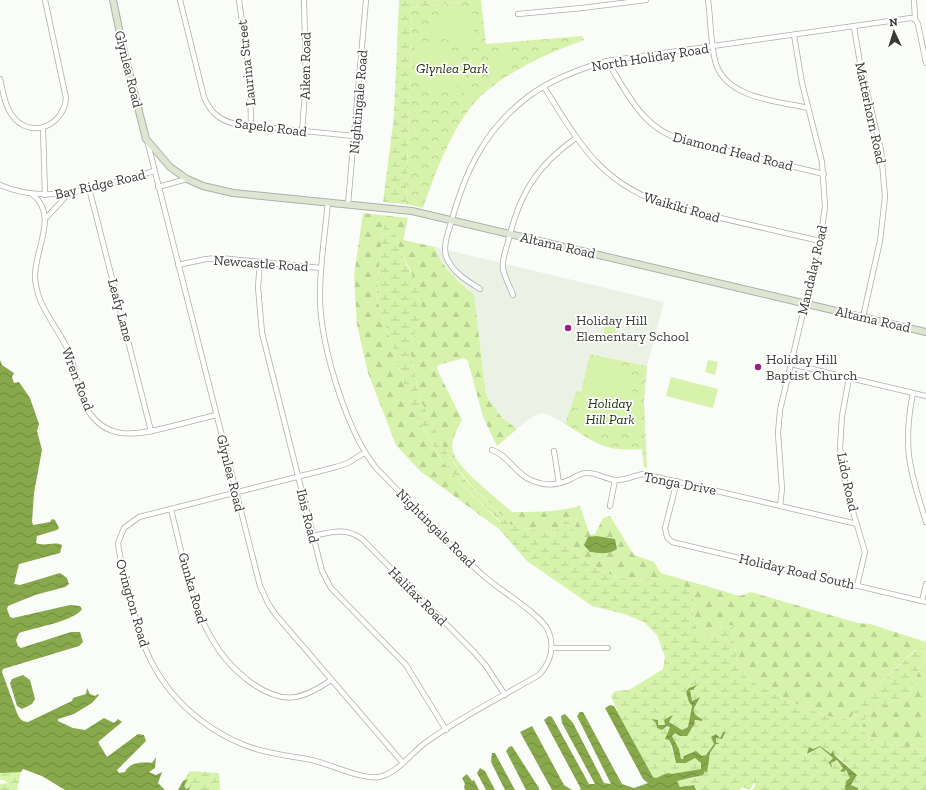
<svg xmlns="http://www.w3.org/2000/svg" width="926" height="790" font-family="'Zilla Slab',serif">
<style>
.built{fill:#ecf1e6}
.forest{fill:url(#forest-firs)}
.wetland{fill:url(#wetland-marsh)}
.park{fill:url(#park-crowns)}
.garden{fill:#d7f3ab}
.water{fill:url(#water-waves)}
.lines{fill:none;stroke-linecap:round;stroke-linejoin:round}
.street-casing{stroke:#adafab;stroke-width:6}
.secondary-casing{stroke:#adafab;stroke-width:8}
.street{stroke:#fff;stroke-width:4.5}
.secondary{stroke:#dee6d2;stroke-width:6}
.poi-dot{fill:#99217c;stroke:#fff;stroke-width:1.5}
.labels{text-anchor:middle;stroke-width:3.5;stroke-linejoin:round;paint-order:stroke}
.street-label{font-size:14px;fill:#383937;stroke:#fff}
.park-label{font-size:14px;font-style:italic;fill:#26320b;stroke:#fff}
.poi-label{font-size:14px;fill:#383937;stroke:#fff;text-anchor:start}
</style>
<defs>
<pattern id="forest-firs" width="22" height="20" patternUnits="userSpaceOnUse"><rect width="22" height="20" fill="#d7f3ab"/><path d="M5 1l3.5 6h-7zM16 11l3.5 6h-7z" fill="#b9d194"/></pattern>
<pattern id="wetland-marsh" width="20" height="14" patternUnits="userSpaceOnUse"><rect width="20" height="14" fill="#d7f3ab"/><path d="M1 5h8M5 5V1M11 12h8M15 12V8" fill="none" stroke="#b9d194"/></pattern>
<pattern id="park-crowns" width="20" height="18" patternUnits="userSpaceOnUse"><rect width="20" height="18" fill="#d7f3ab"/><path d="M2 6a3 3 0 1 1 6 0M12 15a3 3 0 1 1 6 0" fill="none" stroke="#b9d194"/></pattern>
<pattern id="water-waves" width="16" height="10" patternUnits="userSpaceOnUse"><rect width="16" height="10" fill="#88a94b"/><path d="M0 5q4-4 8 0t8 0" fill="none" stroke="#708b3f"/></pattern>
</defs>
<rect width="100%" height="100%" fill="#fafcf7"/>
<polygon class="built" points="435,247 664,302 647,366 591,354 581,392 576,391 565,424 547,414 541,413 530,418 517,429 502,418 486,395 474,294 453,276 436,254"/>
<g class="forest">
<path d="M363,213L408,218L403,240L435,247C438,263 461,285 474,294L486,395L502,418L517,429L497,446L483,417L468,361L464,358L438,365L437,369L462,420C457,429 450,441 453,452C457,468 498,499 512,512C535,512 558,512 580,506L590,535L595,534L603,518L610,516L634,555L654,562L661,573L740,596L751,592L858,623L870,624L926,642V652L915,650L860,701L850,720L826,716L794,703L749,680L737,667L733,625H723L715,634L703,636C691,624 692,612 694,596L653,578L637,581L615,577L592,565L575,553L569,538L578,520L568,518L553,534L511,525L467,481L446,452L420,399L410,349L419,320L411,271L399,249L392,222H384L376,296L413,411L443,463L462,485L500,522L499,529L420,471L396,445L368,373L357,325L354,276Z"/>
<polygon points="926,653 926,750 876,742 861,729 868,712 909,695"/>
</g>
<g class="wetland">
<polygon points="399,0 464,0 457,3 412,8 406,204 383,202 394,116"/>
<path d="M384,222H392L399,249L423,297L419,320L410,349L420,399L446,452L466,481L511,525L553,534L568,518L578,520L569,538L575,553L592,565L615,577L637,581L653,578L685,587L694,596C692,612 691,624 703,636L715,634L723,625H733L737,667L749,680L794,703L826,716L850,720L860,701L916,650L926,652L909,695L868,712L861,729L876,742L926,750V790H858V788L851,786L857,775L839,758L826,752L820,746L809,750L808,754L820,747L833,758L826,765L837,760L849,775L850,778L845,790H752L755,786L754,782L750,790L742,787L740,790H696L692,785L680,787L677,781L694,778L706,771L710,753L716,744H720L715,741L716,738L722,739L723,734L721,738L711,737L714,744L706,755L702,756L693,753L684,759H681L679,749L672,736L675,733L692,730L695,721H700L699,717L693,713L699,697L692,701L689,693L692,688L686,692L692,706L688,727L682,730L669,722L672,718L662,726L658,725V720H651L656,723L657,728H665L668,726L670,727L667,732L676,763H686L695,758L701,763V769L656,778L653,777L620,717L611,696L615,691L629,690L663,669L665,657L657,635L644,622L624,614L592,606L527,561L499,529L500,521L462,485L443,463L413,411L376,296Z"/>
<polygon points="5,771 21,772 17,790 0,790 0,784 8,783 4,780 0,780 0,773"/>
<polygon points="190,771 219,773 220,790 189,790 192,783 189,788 186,789 184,786 187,779 183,781"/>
</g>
<g class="park">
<path d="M464,0H481L486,44L582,36L584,40C547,53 491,78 468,111C447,140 435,174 423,208L406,204L412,8L457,3Z"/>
<path d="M590,354L647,366L644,402L647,468L644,467L642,449C604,452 596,443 565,424L576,391L581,392Z"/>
</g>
<g class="garden">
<path d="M444,7H470C476,19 476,29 471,42C459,47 444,38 431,34Z"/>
<path d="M423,41C451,42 463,56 467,82C453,87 432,95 420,83L414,42Z"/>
<polygon points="493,53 513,53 509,72 499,77 487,75 489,56"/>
<polygon points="467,90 473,95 462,107 457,102"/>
<circle cx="455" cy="110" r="5"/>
<polygon points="615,322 616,340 605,341 603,323"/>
<polygon points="591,359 613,364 629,383 641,411 640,435 577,427 574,421"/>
<polygon points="708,360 718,362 715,375 705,372"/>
<polygon points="671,377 718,389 713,408 666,396"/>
</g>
<g class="water">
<path d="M0,360L2,365L14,373L12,377L14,383L19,382L30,398L39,424L37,431L42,450L34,493L32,522L33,525L50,522L52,519L55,520L59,528L57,530L37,536L36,543C45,547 54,541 62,545L60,553L19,564L14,584L20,585L60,573L67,578L69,584L65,587L35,595L8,606L7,609L10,617L13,618L70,605L80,606L82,609C75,621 33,628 19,633L16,640L18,646L21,648L71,632H80L83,642L79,646L3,669L2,672L17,713C19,718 22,722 28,722L72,701L73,698L86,694L87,688L90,694L95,696L98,694L99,695L92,703L74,714L58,719V721L73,728L85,730L104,718L114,723L118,719L122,722L98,742L107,757L138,734L144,735L146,741L117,770L119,773L125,772C130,762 142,762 152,763L156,757L155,768L149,772L156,775L162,772L158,783L165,790H65L42,776L23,769L21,772L0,773Z"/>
<path d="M596,536L615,539L617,549C608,555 600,553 590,552L584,545L588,537Z"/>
<polygon points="23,675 30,680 35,699 32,704 22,709 17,706 10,683 12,679"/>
<path d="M697,685L693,690H690L692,701L700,697C695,708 688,712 702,719V721L695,720L694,725L687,736H680L675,733L672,736L679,749L681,759H683L684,756L696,751L702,756L706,755L714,744L711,737L716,734L720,738L724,731L725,733L722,739L716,738V742L720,744H716L710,753L707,773L705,771L703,775L677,781L680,787L694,785L696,790H579L581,789L544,720L549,716L552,717L589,784H595L562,723L561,716L565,714L573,723L604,783L611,784L577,716L580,712H583L622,784L634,788L648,783L643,779L605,708L610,705L614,706L653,777L656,778L668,773L672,774L701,769V763L695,758L686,763H676L672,746L669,740L665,739L670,727L667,726L662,730L657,728L656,723L651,719L658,720V725H665L664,720L673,715L669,722L682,730L688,727L692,706L689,702L686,692L689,688Z"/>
<polygon points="532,726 564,785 572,790 552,790 520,732"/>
<polygon points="512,746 539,788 539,790 526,790 506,751 509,747"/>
<polygon points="820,746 831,754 833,750 834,755 857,775 851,785 858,788 858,790 845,790 846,781 850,778 846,770 843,772 840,771 843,768 837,760 831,763 832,768 829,763 826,765 833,758 820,747 807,754 809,747 813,749"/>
<polygon points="492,753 495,753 515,790 505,790 491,762"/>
<polygon points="480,768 485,771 495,790 486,790 477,773"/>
<polygon points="467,774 472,781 474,780 479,790 465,790 464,787 465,784 462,778"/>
<polygon points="188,779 184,786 186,789 189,788 192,783 189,790 178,790 183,781"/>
</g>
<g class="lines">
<g class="street-casing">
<g id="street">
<path d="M180,0L204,97C210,112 219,120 235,124L354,136"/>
<polyline points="239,0 250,79 251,126"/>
<path d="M708,0C711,20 710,44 716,64C728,99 778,101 808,108"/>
<polyline points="914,0 915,19"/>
<polyline points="518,14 582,8 646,0"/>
<polyline points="915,19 918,24 926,63"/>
<polyline points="854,27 860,63 881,150 885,197 880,241 863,317"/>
<path d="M607,61C629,96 643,130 686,141L824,174"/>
<path d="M0,79C3,91 5,109 15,119C34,139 64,124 66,98L45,0"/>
<path d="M544,87C581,146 602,186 673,207L820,241"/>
<polyline points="43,128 45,195"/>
<polyline points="302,131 306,81 304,0"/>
<polyline points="147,140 260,586 269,605 276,615 403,763"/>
<path d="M0,185C51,207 104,185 154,171"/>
<polyline points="158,187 187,179"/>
<polyline points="89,188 151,431"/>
<path d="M32,194C59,215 35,248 35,276C36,306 56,324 68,350C76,368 77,389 86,407C105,442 137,435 169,427C184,423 200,419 216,415"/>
<path d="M328,202C325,235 319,269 320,302C322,349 347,433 377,469C413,505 447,544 485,577C501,591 540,614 548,630C555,646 551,662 539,675C501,697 461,717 425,743C410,754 398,773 379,777C363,780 330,764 312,760C290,756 268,754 247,746C200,728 162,692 144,645C138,630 135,614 131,599C126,580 120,562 118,543L124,528L139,517L336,467L348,463L364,453"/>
<polyline points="348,204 366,0"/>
<polyline points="46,218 69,193"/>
<polyline points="260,262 258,287 262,333 322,571 331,588 406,665 446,730"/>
<polyline points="178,265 206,259 220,258 321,268"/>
<path d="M480,289C467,281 451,271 446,256C443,245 448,233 451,223C465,171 485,129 529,96C552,79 579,69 607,61L911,18L915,19"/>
<path d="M513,295C510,287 505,278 503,269C501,261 506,250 508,242C519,195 536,166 576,138"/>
<polyline points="791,364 926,396"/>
<polyline points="849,378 842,416 840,448 846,488 865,552 857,586"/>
<path d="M913,393C902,448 910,470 926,522"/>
<path d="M492,450C508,455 516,475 533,481C545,486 559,485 571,479C577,476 582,472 588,473C597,473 606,479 615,480C626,481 634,475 644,474L857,524"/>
<polyline points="554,451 559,483"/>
<polyline points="677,481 665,528 667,537 672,542 926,602"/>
<polyline points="610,506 615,480"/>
<polyline points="780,506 782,489 778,433 780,410 820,241 825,207 822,162 802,83 794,35"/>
<path d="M171,510C188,574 195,644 253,684C284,705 302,700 331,680"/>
<path d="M313,536C331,532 346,527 362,539L474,652L486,666L505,695"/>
<polyline points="922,601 926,584"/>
<polyline points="552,648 608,648"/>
</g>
</g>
<g class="secondary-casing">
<polyline id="secondary" points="113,0 123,48 146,139 170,167 187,179 203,186 233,193 412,211 926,332"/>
</g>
<use href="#street" class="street"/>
<use href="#secondary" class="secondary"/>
</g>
<g class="poi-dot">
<circle cx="568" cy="328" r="4"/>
<circle cx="758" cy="367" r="4"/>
</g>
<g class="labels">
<g class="street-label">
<text transform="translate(650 57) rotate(-9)" y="5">North Holiday Road</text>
<text transform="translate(246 63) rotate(-96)" y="5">Laurina Street</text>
<text transform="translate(305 66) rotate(-89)" y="5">Aiken Road</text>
<text transform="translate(129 69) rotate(76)" y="5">Glynlea Road</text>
<text transform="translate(358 102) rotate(-85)" y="5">Nightingale Road</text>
<text transform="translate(871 113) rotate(78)" y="5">Matterhorn Road</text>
<text transform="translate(271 127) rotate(7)" y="5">Sapelo Road</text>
<text transform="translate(733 151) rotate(14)" y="5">Diamond Head Road</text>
<text transform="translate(100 184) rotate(-13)" y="5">Bay Ridge Road</text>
<text transform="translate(682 207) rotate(16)" y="5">Waikiki Road</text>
<text transform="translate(558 245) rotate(13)" y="5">Altama Road</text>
<text transform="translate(261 263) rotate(4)" y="5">Newcastle Road</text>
<text transform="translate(812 270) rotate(-77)" y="5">Mandalay Road</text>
<text transform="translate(121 310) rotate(75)" y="5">Leafy Lane</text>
<text transform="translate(873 319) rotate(13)" y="5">Altama Road</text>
<text transform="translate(78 379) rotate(69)" y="5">Wren Road</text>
<text transform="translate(231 473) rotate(76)" y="5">Glynlea Road</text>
<text transform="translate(848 482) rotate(78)" y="5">Lido Road</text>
<text transform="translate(680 483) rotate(11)" y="5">Tonga Drive</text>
<text transform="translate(308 516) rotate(76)" y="5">Ibis Road</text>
<text transform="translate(436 528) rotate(45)" y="5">Nightingale Road</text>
<text transform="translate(797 571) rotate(13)" y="5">Holiday Road South</text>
<text transform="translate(193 588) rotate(74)" y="5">Gunka Road</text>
<text transform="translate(418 596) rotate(45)" y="5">Halifax Road</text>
<text transform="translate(133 603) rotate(74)" y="5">Ovington Road</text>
</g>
<g class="park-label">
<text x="452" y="73">Glynlea Park</text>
<text x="610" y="408">Holiday<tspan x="610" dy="16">Hill Park</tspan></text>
</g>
<g class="poi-label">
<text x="576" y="325">Holiday Hill<tspan x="576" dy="16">Elementary School</tspan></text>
<text x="766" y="364">Holiday Hill<tspan x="766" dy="16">Baptist Church</tspan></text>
</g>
</g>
<g transform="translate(894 32) rotate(356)" stroke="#ffffff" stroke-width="3" paint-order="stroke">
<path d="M0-3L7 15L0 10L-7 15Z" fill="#383937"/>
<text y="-6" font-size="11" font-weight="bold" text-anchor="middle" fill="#383937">N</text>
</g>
</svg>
